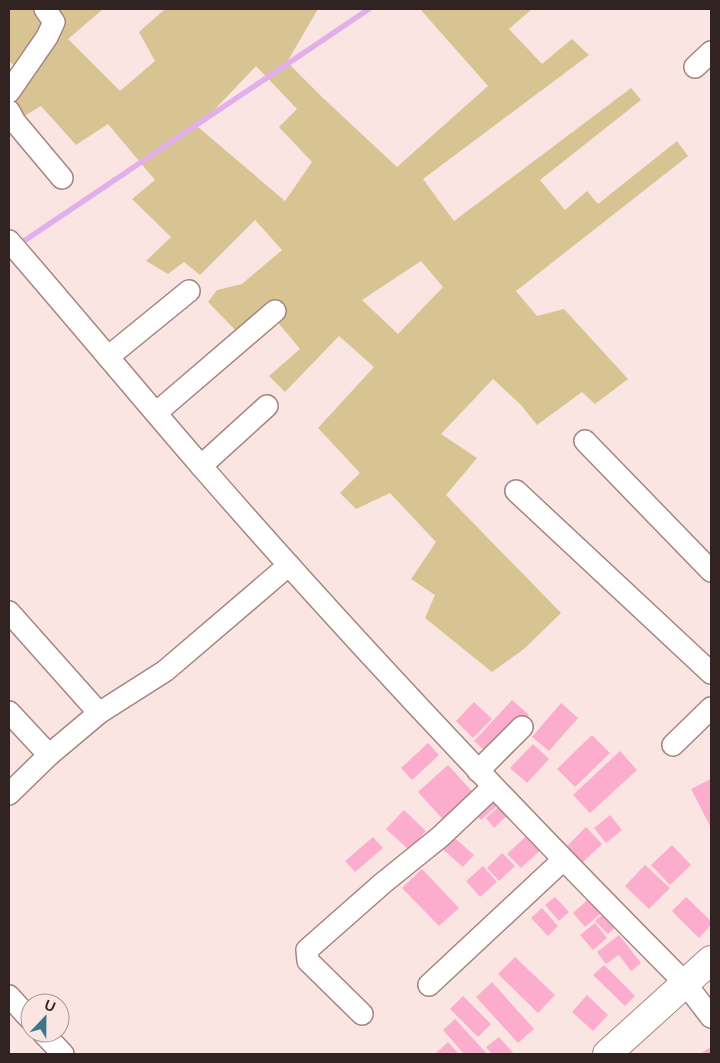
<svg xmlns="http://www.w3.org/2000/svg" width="720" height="1063" font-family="Raleway,sans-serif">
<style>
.green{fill:#d8c492;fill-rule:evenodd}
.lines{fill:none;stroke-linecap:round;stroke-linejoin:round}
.stream{stroke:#e2aeeb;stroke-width:5.5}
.building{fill:#fcadcd}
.street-casing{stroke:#a68480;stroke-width:24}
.highway-casing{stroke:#a68480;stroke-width:30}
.street{stroke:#fff;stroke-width:21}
.highway{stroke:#fff;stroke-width:28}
</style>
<rect width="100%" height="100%" fill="#fbe5e2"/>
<path class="green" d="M9,9H103L68,39L120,91L155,61L139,32L165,9H318L287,62L322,97L397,167L488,86L420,9H532L509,29L542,64L572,39L589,55L423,179L454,221L631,88L641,100L540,180L565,210L587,191L598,204L677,141L688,156L516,291L537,316L564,309L628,379L595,404L582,392L537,425L521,405L493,379L441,434L477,458L446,495L561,613L524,649L492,672L425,618L435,595L411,579L436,542L390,493L356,509L340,493L360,473L318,428L374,367L339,336L285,392L269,376L300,349L270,313L240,335L208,302L217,290L242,284L282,250L255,220L200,275L184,262L168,274L146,261L171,237L132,199L155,180L108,124L76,145L41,106L21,118L9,106L25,76L9,61ZM256,66L297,109L279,127L312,162L285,201L198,127ZM421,261L443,287L398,334L362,300Z"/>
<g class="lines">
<polyline class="stream" points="18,245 369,9"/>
</g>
<g class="building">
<polygon points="512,700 529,715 491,756 474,741"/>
<polygon points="474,702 492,719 473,738 456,721"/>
<polygon points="561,703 578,718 549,751 532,737"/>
<polygon points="592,735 610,753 575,787 557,769"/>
<polygon points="428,743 439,755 412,780 401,768"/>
<polygon points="533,744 549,759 527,783 510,768"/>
<polygon points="620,751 637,770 590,813 573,795"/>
<polygon points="448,765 479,799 449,826 418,792"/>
<polygon points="711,779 711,828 691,789"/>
<polygon points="493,795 500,803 481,820 474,813"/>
<polygon points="505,801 513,810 494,828 486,818"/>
<polygon points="404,810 426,831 409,850 386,829"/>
<polygon points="610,815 622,830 606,843 594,828"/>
<polygon points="586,827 602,844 582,863 567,846"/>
<polygon points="533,830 546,845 521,868 507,854"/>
<polygon points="450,834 474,855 463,867 439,846"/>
<polygon points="373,837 383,848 355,872 345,861"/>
<polygon points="672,845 691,865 670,885 651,865"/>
<polygon points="502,853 515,866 499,881 487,868"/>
<polygon points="645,865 670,888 649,909 625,886"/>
<polygon points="483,866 497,882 480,897 466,881"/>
<polygon points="422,869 459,908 439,926 402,888"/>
<polygon points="594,894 607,908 585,927 573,913"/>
<polygon points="555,897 569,912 559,921 545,905"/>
<polygon points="686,897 711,921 711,925 699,938 672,911"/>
<polygon points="542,908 558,926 548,936 531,918"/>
<polygon points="609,909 621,922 608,934 595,921"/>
<polygon points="595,923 607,938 593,950 580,935"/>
<polygon points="619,935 641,963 631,971 619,955 606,964 597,952"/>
<polygon points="515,957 555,995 538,1013 498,974"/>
<polygon points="604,965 635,996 625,1006 593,975"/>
<polygon points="492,982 534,1029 518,1043 476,997"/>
<polygon points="587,995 608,1015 593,1031 572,1012"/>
<polygon points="463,996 491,1024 478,1037 450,1009"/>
<polygon points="455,1019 478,1044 487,1054 464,1054 443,1030"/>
<polygon points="499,1037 514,1054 492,1054 486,1047"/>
<polygon points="448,1042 459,1054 435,1054"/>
<polygon points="711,1047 711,1054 700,1054"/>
</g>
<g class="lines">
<g class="street-casing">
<g id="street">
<polyline points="695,67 711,52"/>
<polyline points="9,92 47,37 54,22 45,9"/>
<polyline points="9,111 15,122 62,178"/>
<path d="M9,241C74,316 137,392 202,467C357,645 519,816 685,983L711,1017"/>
<polyline points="108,357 189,291"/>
<polyline points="156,413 275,311"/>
<polyline points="585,441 711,571"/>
<polyline points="201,466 267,406"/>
<polyline points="516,491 711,673"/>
<polyline points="9,612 99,713"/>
<polyline points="9,712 49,755"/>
<polyline points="673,745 711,708"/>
<polyline points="478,771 522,727"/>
<polyline points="9,794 49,755 99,713 165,671 289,565"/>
<polyline points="429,985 563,860"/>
<polyline points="9,996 30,1019"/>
<polyline points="362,1014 308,961 307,950 383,883 440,837 493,787"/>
<polyline points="43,1033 63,1054"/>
</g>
</g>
<g class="highway-casing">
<polyline id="highway" points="607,1054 711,960"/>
</g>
<use href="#street" class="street"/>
<use href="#highway" class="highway"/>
</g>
<rect width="720" height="1063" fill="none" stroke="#312322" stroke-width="20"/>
<g transform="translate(45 1018) rotate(22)"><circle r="24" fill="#fbe5e2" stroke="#aa9795"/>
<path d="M0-4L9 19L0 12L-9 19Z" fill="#3a778e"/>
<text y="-8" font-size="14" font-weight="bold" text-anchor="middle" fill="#312322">U</text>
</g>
</svg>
